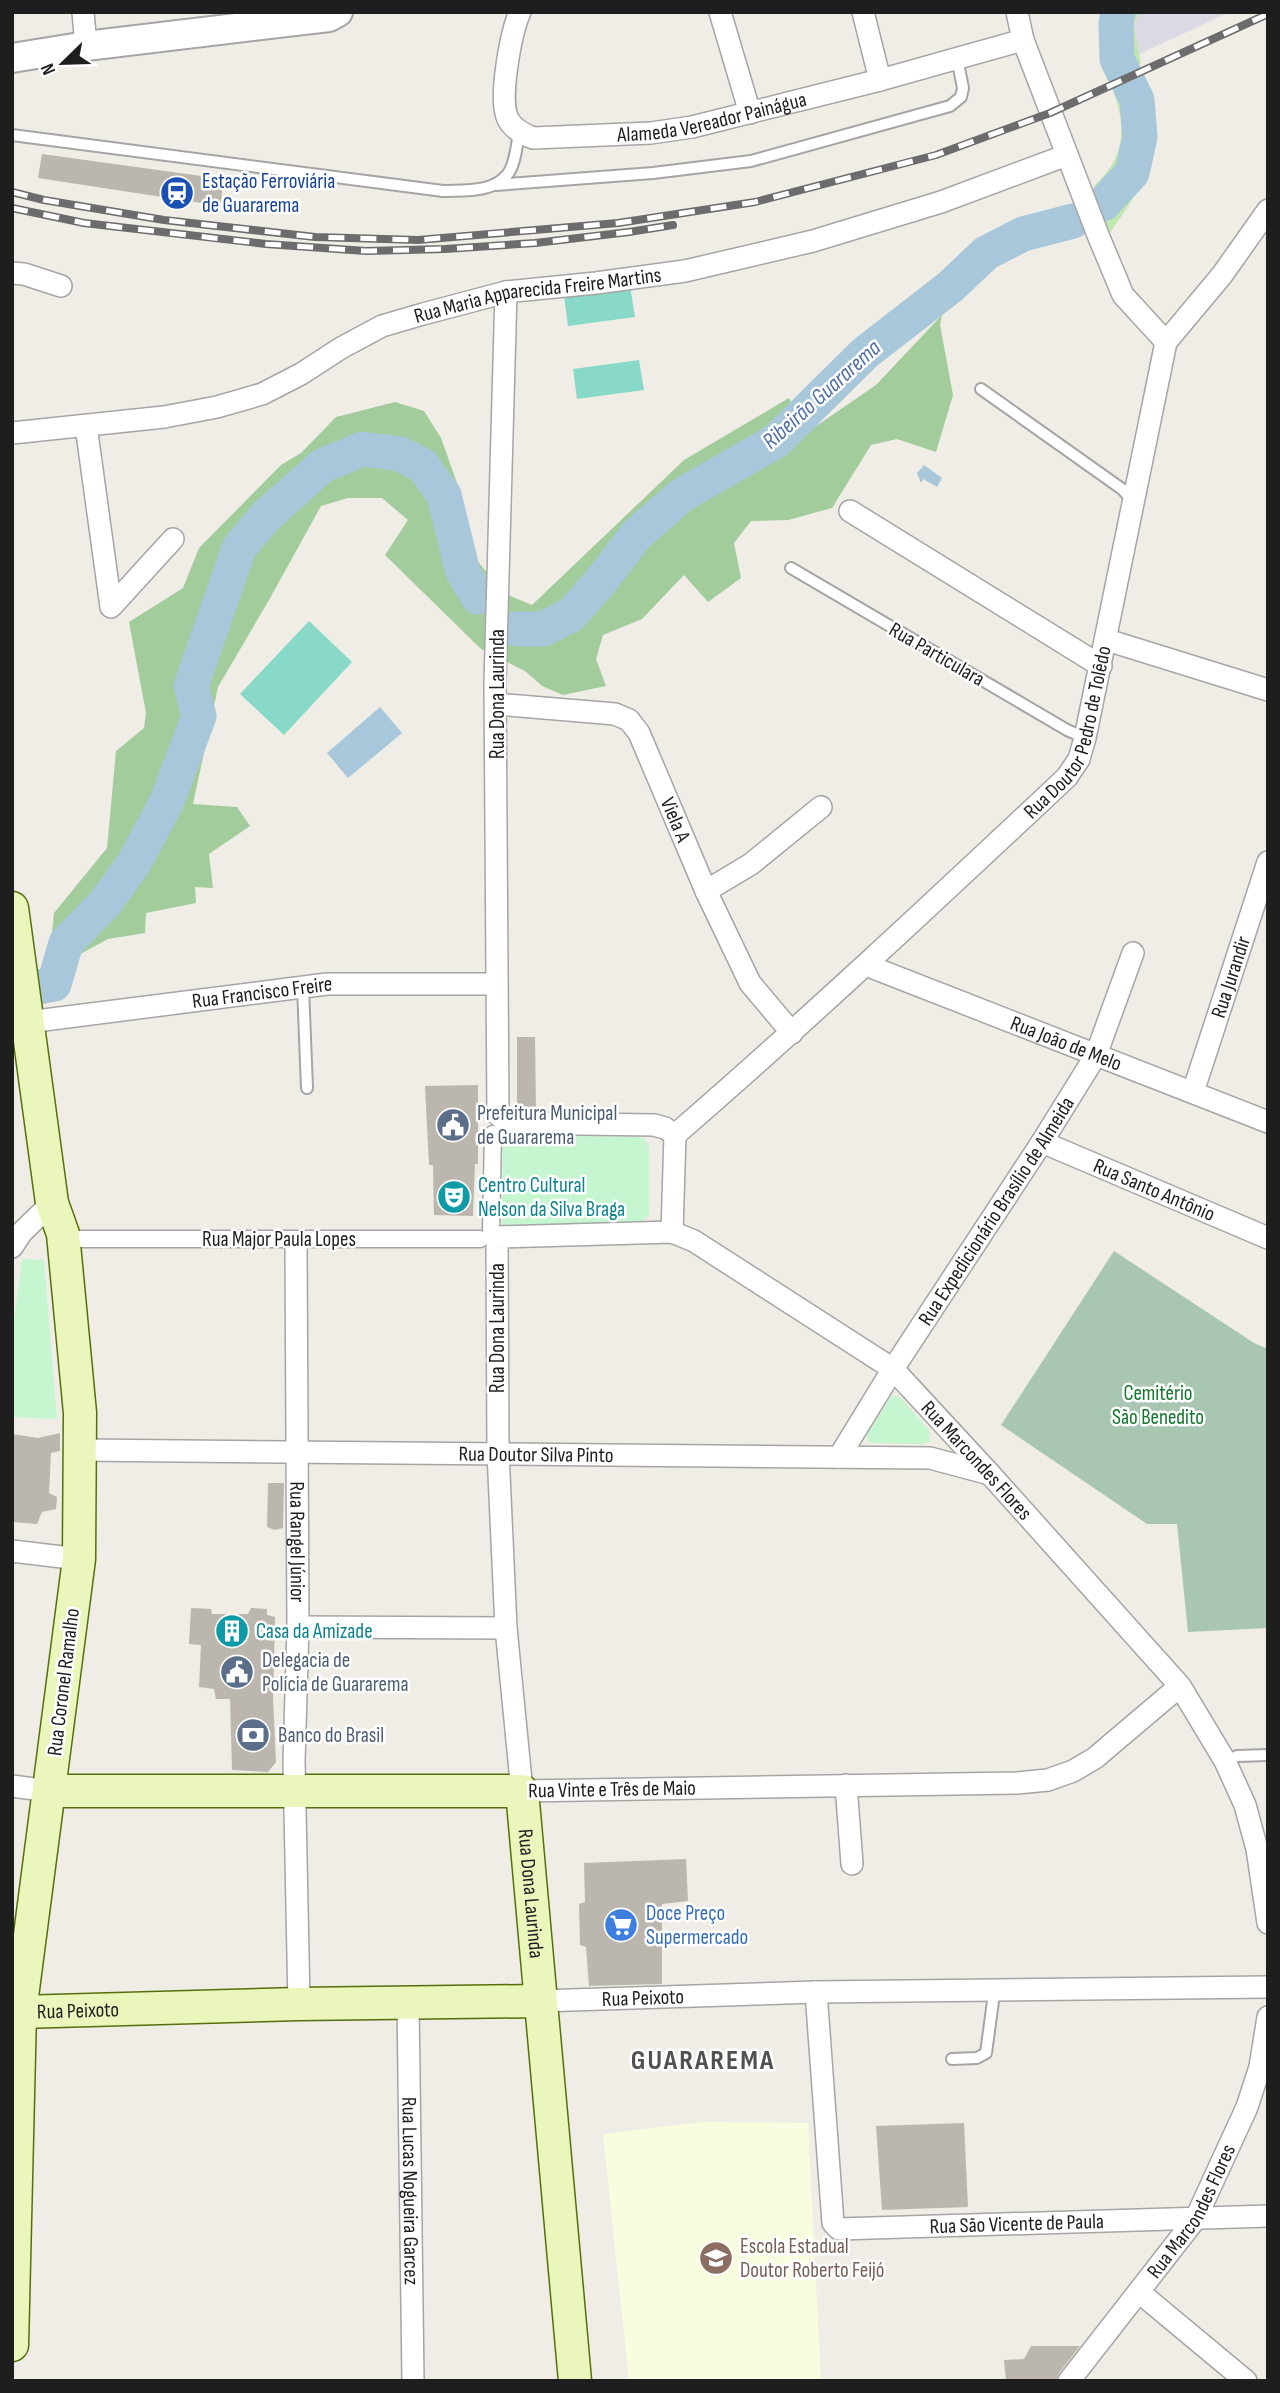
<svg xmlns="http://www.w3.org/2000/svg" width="1280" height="2393" font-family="'Sofia Sans Condensed',sans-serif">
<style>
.education{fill:#f8fde0}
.grass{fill:#c1e6ae}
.forest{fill:#a3cc9c}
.cemetery{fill:#a8c6b1}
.park{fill:#c5f6d0}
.pitch{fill:#88d9c7}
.plaza{fill:#dbd9e4}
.water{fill:#a8c7da}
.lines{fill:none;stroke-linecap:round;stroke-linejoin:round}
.river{stroke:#a8c7da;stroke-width:35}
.building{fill:#bbb6ae}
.service-casing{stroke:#a5a5a5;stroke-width:14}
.pedestrian-casing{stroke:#a5a5a5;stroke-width:19}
.minor-casing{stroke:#a5a5a5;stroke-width:24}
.tertiary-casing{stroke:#a5a5a5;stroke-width:32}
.secondary-casing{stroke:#55700b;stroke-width:35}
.service{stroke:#fff;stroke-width:10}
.pedestrian{stroke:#fff;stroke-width:16}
.minor{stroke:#fff;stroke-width:21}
.tertiary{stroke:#fff;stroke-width:28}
.secondary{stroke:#eaf6bc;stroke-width:32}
.rail-casing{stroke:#6c6c6c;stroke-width:8}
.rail{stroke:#fff;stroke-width:5;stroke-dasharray:16;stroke-linecap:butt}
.labels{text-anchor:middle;stroke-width:5;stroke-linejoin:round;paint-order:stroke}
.street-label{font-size:21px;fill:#1e1e1e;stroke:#fff}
.transit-label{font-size:21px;fill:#164399;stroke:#fff;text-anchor:start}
.service-label{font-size:21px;fill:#4e5e75;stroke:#fff;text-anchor:start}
.culture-label{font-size:21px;fill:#0d838f;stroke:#fff;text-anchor:start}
.park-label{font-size:21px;fill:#12772a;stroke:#fff}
.shop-label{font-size:21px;fill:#366cbe;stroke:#fff;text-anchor:start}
.education-label{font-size:21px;fill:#785e54;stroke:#fff;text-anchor:start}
.water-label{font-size:23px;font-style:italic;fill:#506fa9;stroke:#fff}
.district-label{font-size:28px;font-weight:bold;letter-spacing:2px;fill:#515151;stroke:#fff}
</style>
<rect width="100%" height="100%" fill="#efede5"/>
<polygon class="education" points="704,2122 808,2123 821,2381 629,2381 603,2134"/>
<g class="grass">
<polygon points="1110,12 1139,12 1134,25 1141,63 1109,78 1105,35"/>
<path d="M1145,79C1161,151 1152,175 1109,234L1094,186C1124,159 1127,130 1114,93Z"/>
</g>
<polygon class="forest" points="942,315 940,325 953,395 936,452 897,439 871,445 832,508 788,520 751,521 734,543 741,578 708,602 684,575 642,619 603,635 596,659 606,686 563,695 542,686 525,671 481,649 385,555 408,520 382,498 348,498 321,506 269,600 218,687 193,804 237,807 250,826 209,854 213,888 195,887 196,903 146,913 145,933 108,939 73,958 63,935 52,933 54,913 107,848 116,751 144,728 146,713 129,622 183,588 199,548 281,465 301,453 336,417 395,402 424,411 441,438 457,483 472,554 503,593 532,605 684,460 789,398 806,433 876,385"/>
<polygon class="cemetery" points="1114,1251 1254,1343 1268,1349 1268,1628 1188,1632 1177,1524 1147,1524 1001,1425"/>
<g class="park">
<polygon points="503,1135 638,1137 645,1139 649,1147 649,1215 641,1222 502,1229"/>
<polygon points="22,1259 44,1260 57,1419 12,1417 12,1334"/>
<polygon points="892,1395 900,1397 929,1430 930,1441 923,1444 870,1443 867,1439 867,1434"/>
</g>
<g class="pitch">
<polygon points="630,286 635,317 568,326 564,296"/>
<polygon points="639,360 644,390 577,399 573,369"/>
<polygon points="309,621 352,662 284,735 240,694"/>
</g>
<polygon class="plaza" points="1139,12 1230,12 1139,54 1134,25"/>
<g class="water">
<polygon points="924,465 942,478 937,487 923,479 921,483 917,473"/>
<polygon points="380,707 402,733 348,778 327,753"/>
</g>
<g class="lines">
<g class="river">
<polyline points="1103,204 1132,173 1140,137 1137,100 1117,59 1116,23 1118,12"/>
<polyline points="517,629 543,629 571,615 601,581 636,535 682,495 776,441 865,353 950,287 986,253 1023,234 1073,221"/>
<polyline points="12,992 54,984 66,943 106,902 134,863 167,801 199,716 191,686 239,548 266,516 322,466 362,449 400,454 422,465 444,495 463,572 478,597"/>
</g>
</g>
<g class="building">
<polygon points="42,154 223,179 221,206 38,178"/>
<polygon points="517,1037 535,1037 536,1110 517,1108"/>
<polygon points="478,1085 478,1164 475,1164 473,1216 434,1215 433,1165 429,1165 425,1086"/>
<polygon points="60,1433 60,1451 51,1453 49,1493 57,1497 56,1509 42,1512 37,1524 12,1522 12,1434 38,1438"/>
<polygon points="268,1483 284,1483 283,1528 275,1530 267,1527"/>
<polygon points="191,1608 211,1609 212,1614 248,1614 251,1608 267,1609 267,1615 275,1617 273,1699 276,1762 268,1772 232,1770 230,1699 216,1699 214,1689 199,1687 201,1645 189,1644"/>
<polygon points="686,1859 688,1901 662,1904 662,1984 589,1986 586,1947 580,1945 579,1904 585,1902 584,1863"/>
<polygon points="964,2123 968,2207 882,2210 876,2126"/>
<polygon points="1031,2346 1080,2346 1059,2373 1056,2381 1006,2381 1004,2360 1024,2359"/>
</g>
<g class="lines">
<g class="service-casing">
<g id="service">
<path d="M12,135L443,191C464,190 492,193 507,175C515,166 517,145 519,132"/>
<polyline points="495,185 653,173 751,161 950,106 961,97 963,88 957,58"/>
<polyline points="981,389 1122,489 1134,502"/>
<polyline points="791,568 1067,730 1085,738"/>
<polyline points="303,987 307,1088"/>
<polyline points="1225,1761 1237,1756 1268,1755"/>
<polyline points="952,2059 977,2058 986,2053 993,2001 991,1990"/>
</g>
</g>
<g class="pedestrian-casing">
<g id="pedestrian">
<polyline points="491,1229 493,1134"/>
<polyline points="78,1239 480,1239"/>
</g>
</g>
<g class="minor-casing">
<g id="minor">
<polyline points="83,12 86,46"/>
<path id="s1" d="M520,12C511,32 498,100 508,119C513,129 523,134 533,138L651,133L692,127L880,80L1023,40"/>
<polyline points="720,12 750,113"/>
<polyline points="863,12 880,80"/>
<polyline points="1017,12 1023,40 1098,235 1123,295 1166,342"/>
<polyline points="12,273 24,274 61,286"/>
<polyline points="506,292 495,683 498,1115 508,1123 654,1125 665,1128 675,1135"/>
<polyline points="86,426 111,607 173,539"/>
<path id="s2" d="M12,433L164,417L217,407L262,394L301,374L341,348L382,326L423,314L506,292L596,283L685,271L813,241L941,202L1067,155"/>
<polyline points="850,511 1101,666"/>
<polyline points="1107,640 1268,690"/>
<path id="s3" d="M496,704L615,714L629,720L639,733L706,891L750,983L792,1033"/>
<polyline points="706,891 751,864 821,807"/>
<path id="s4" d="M866,965L1268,1122"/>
<path id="s5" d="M28,1022L327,984H497"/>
<path id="s6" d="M1193,1092L1268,862"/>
<path id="s7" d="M675,1135C809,1019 938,898 1067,777L1079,759L1085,738L1166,342L1222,275L1268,210"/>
<path id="s8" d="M1042,1142L1268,1238"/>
<polyline points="672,1232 675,1135"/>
<path id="s9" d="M296,1246L298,1627L294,1761L299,2004"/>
<polyline points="12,1247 22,1232 52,1203"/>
<path id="s10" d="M81,1450L930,1458L990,1474"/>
<path id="s11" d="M839,1457L893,1369L1042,1142L1096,1055L1133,953"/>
<polyline points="12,1551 79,1559"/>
<polyline points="298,1627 506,1628"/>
<path id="s12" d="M1180,1686L1095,1758L1073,1771L1048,1780L1017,1783L522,1791L506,1628L498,1452L497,1237L672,1232L694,1241L893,1369L990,1474L1180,1686L1225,1761L1245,1805L1257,1849L1268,1923"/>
<polyline points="846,1785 852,1864"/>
<polyline points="12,1786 49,1791"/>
<path id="s13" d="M816,1992L833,2223L839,2229L1268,2216"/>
<path id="s14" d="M540,2001L816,1992L1268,1987"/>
<path id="s15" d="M408,2002L413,2381"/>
<polyline points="1139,2292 1246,2381"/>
<path id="s16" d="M1069,2381L1196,2218L1247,2107L1260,2067L1268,2017"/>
</g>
</g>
<g class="tertiary-casing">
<polyline id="tertiary" points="12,58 86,46 329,17 338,12"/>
</g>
<g class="secondary-casing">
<g id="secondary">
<polyline points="12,908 52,1203 63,1234 80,1413 79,1559 20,2012 12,2345"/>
<path id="s17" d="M49,1791H522L575,2381"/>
<path id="s18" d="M20,2012L299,2004L540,2001"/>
</g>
</g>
<use href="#service" class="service"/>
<use href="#pedestrian" class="pedestrian"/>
<use href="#minor" class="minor"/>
<use href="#tertiary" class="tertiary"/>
<use href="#secondary" class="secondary"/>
<g class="rail-casing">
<g id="rail">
<polyline points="12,192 44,200 164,220 315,237 418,240 618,223 755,202 936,155 1050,113 1268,14"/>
<polyline points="12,208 84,223 266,244 366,251 445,249 535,243 629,232 673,225"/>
</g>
</g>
<use href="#rail" class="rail"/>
</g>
<defs>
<g id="station-disc" transform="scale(1.75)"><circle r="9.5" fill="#1a4fb4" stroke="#fff"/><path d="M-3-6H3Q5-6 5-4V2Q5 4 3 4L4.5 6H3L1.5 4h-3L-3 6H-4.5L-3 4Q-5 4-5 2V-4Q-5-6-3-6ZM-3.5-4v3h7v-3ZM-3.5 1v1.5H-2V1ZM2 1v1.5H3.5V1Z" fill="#fff"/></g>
<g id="civic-disc" transform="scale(1.75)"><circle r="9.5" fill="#5c6f8a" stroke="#fff"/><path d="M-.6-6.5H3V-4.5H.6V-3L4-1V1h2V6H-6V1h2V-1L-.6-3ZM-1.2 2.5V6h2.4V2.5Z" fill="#fff"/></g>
<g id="theatre-disc" transform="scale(1.75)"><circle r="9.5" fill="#0f9aa8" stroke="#fff"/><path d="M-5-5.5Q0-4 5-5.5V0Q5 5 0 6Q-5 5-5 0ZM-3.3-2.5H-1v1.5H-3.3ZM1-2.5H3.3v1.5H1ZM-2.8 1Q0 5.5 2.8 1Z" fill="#fff"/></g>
<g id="building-disc" transform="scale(1.75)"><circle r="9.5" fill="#0f9aa8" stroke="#fff"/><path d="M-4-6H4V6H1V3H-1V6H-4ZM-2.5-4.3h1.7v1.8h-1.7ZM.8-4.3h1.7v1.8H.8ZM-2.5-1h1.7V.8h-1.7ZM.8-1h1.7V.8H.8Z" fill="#fff"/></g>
<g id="bank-disc" transform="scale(1.75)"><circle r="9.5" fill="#5c6f8a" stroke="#fff"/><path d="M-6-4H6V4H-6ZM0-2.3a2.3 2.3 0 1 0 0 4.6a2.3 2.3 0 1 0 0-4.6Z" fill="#fff"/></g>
<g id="supermarket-disc" transform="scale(1.75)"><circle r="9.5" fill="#3f7fe0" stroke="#fff"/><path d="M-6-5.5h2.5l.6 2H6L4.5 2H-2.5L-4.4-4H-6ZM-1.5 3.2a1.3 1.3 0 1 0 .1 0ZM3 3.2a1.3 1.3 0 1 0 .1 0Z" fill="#fff"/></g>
<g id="school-disc" transform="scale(1.75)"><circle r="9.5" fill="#8d6e63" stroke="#fff"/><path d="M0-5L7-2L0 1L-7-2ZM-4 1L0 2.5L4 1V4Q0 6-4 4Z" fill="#fff"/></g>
</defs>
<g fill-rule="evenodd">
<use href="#station-disc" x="177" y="193"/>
<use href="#civic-disc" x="453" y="1125"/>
<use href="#theatre-disc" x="454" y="1197"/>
<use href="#building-disc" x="232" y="1631"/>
<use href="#civic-disc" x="237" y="1672"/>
<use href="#bank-disc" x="253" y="1735"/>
<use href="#supermarket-disc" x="621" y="1925"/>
<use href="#school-disc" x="716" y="2258"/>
</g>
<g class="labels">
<g class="street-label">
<text dy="7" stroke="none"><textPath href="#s1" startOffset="322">Alameda Vereador Painágua</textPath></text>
<text dy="7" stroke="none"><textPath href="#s2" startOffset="551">Rua Maria Apparecida Freire Martins</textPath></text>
<text transform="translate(937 654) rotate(30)" y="7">Rua Particulara</text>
<text transform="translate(497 694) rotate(-90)" y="7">Rua Dona Laurinda</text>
<text dy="7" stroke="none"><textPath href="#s7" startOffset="572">Rua Doutor Pedro de Tolêdo</textPath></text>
<text dy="7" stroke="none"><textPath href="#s3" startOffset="245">Viela A</textPath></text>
<text dy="7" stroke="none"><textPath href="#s6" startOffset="121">Rua Jurandir</textPath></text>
<text dy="7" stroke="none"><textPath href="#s5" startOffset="236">Rua Francisco Freire</textPath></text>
<text dy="7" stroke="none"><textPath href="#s4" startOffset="215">Rua João de Melo</textPath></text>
<text dy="7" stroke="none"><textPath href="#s8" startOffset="122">Rua Santo Antônio</textPath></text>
<text dy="7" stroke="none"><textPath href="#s11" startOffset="292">Rua Expedicionário Brasílio de Almeida</textPath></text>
<text x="279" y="1246">Rua Major Paula Lopes</text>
<text transform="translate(497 1328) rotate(-90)" y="7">Rua Dona Laurinda</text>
<text dy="7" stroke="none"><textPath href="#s10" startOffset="455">Rua Doutor Silva Pinto</textPath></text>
<text dy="7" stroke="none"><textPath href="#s12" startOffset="1804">Rua Marcondes Flores</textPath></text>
<text dy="7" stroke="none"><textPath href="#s9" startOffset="296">Rua Rangel Júnior</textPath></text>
<text transform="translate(63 1682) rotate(-83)" y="7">Rua Coronel Ramalho</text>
<text transform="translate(612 1789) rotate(-1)" y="7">Rua Vinte e Três de Maio</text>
<text dy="7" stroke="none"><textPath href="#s17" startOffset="576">Rua Dona Laurinda</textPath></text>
<text dy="7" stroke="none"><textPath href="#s14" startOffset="103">Rua Peixoto</textPath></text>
<text dy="7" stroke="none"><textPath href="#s18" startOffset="58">Rua Peixoto</textPath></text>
<text dy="7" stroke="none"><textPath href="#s15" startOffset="189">Rua Lucas Nogueira Garcez</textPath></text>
<text dy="7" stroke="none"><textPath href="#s16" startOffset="210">Rua Marcondes Flores</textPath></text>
<text dy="7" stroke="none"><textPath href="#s13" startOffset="418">Rua São Vicente de Paula</textPath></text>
</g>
<g class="transit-label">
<text x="202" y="188">Estação Ferroviária<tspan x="202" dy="24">de Guararema</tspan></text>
</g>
<g class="service-label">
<text x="477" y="1120">Prefeitura Municipal<tspan x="477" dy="24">de Guararema</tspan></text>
<text x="262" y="1667">Delegacia de<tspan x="262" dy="24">Polícia de Guararema</tspan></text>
<text x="278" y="1742">Banco do Brasil</text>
</g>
<g class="culture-label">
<text x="478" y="1192">Centro Cultural<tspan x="478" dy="24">Nelson da Silva Braga</tspan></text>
<text x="256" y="1638">Casa da Amizade</text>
</g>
<g class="park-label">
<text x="1158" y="1400">Cemitério<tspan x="1158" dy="24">São Benedito</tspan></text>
</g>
<g class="shop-label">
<text x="646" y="1920">Doce Preço<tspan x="646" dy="24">Supermercado</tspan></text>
</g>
<g class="education-label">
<text x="740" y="2253">Escola Estadual<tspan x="740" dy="24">Doutor Roberto Feijó</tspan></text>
</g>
<g class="water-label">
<text transform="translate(821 394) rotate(-42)" y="8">Ribeirão Guararema</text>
</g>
<g class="district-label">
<text x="703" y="2069">GUARAREMA</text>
</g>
</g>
<rect width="1280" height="2393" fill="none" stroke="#1e1e1e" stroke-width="28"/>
<g transform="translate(63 63) rotate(247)" stroke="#ffffff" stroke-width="5" paint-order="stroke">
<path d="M0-5L12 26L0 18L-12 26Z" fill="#1e1e1e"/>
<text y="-10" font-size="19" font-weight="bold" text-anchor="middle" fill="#1e1e1e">N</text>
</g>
</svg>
